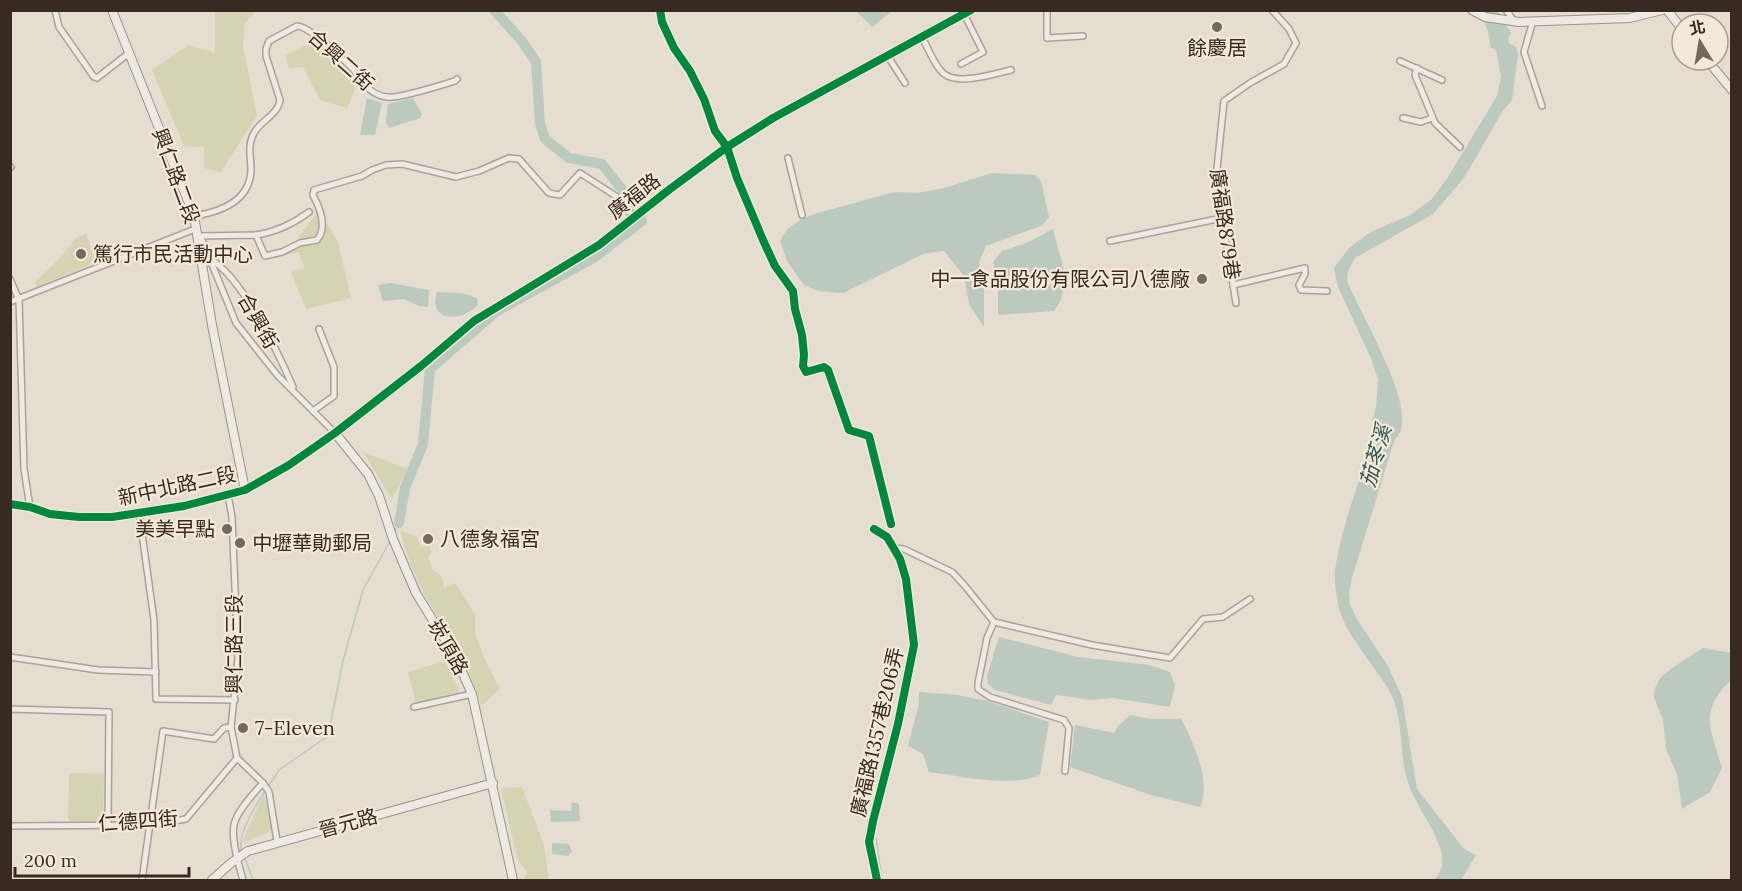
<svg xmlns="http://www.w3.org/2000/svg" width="1742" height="891" font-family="Lora,'Noto Sans TC',serif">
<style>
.green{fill:#d6d3b3}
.water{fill:#bbc9bf}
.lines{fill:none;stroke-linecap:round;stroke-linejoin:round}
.stream{stroke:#bbc9bf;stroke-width:1.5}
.river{stroke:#bbc9bf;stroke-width:10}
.street-casing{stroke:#aaa299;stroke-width:8}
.secondary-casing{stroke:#9a9288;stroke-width:10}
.street{stroke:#eee9e2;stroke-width:5}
.secondary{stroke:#eee9e2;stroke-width:8}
.cycleway-casing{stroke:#f4e9d8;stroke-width:11}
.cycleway{stroke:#00873e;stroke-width:8}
.poi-dot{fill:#75695e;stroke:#f4e9d8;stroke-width:2}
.labels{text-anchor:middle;stroke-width:4.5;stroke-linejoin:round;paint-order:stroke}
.poi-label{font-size:20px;fill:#392a21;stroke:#f4e9d8;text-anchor:start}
.street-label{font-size:20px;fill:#392a21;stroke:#f4e9d8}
.water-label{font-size:21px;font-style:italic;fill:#315852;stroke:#f4e9d8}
</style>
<rect width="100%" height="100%" fill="#e5ddd0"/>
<g class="green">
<polygon points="215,11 256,11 245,23 243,45 257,116 221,172 204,168 204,147 184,146 152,70 189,45 215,53"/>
<polygon points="311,43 345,70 355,89 347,108 320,100 303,67 289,68 285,55"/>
<polygon points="319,210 338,242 351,298 306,309 291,272 305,268 298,252 285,255"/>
<polygon points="86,234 96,262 36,287 35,282 61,257 77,237"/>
<polygon points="363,452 408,469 392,499"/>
<path d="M400,530L416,536L421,547L429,546L432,552L428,557L433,570L442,577L444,588L455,583L475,614V632L483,655L500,689L481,706C471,666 447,634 427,599C415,578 406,554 400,530Z"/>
<polygon points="445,661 459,689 457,695 416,704 408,672"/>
<polygon points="69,773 104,774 103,819 101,821 70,821 68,818"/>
<polygon points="522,787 544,845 549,880 524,880 527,872 517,858 501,788"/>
<polygon points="264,794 273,830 243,843 246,832"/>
</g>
<g class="water">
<polygon points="856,11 892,11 872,27"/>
<path d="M1480,11H1498L1511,33L1508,38L1509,43L1516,47L1518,55L1512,100L1502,112L1464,178L1433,214L1355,258L1348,271L1347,280C1360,315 1411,395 1401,429C1400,434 1396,438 1394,441L1352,578L1349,593L1350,605L1357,619L1388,666L1402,697L1417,789L1464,849L1476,855L1461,880H1435C1440,872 1444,866 1442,855C1437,831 1420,812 1411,790C1397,759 1406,722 1390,692C1376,666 1341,631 1338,602C1336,592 1334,581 1335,571C1341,527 1361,477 1374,435L1375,426L1372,421L1376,408L1378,379L1370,356L1338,287L1334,268L1350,247L1371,232L1410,215L1432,199L1448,177L1497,96L1501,77L1496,50L1491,48L1488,31Z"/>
<polygon points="367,98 382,103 375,135 360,135"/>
<polygon points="413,98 422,114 420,118 389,128 386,123 388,104"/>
<polygon points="992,173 1035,175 1041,181 1049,217 1043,225 986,246 979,262 984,291 984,327 969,304 964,276 944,251 923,254 843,293 818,291 804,285 787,261 780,241 787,229 804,218 818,213 894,192 917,193 944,188"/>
<polygon points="1053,229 1064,271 1024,282 1026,288 1065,283 1061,300 1054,311 998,315 998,289 993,262 1002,251 1029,242"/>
<polygon points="391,283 429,290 428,307 419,306 403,299 383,301 378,285"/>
<path d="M437,292L462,293L477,298L478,305C462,322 427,323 437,292Z"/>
<polygon points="999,637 1078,657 1149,665 1170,672 1175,685 1170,707 1113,698 1091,700 1056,695 1051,705 995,690 988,684 987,676"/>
<path d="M1703,648L1731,653V680C1698,711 1711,730 1722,768L1710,792L1682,809L1677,774L1666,749L1663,720L1654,697L1655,688L1660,678L1675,666Z"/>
<path d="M919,692L958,695L988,701L1049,722L1040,775C1008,788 963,776 929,772L923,754L908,746L919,703Z"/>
<path d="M1130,715L1150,719H1181C1193,741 1212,783 1200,807L1151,795L1070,767L1075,725L1114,733L1118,726Z"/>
<polygon points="572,802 579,804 580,821 551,822 550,810 571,811"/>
<polygon points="552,843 569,844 572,852 568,856 552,854"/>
</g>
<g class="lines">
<g class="stream">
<polyline points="395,531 399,523"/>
<polyline points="268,787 279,770 328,736 343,661 363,590 390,541"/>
<polyline points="876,838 882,880"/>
<path d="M242,852C236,835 256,805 265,791"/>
<polyline points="244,856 253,880"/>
</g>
<polyline class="river" points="399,523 405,488 423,444 430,369 497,311 595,257 642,221 632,202 602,164 569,158 545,139 540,124 536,62 522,41 494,10"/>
<g class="street-casing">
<g id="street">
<polyline points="55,10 59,27 94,77 97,78 129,53"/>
<polyline points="1047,10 1047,38 1083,36"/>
<polyline points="1506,10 1514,21"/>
<polyline points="1533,21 1524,52 1542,106"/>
<path d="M922,37C928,48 934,65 943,73C957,86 994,74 1011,70"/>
<polyline points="887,55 905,83"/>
<polyline points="1400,61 1442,80"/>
<polyline points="961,64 983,52 964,14"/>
<polyline points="1417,68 1415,75 1435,123 1460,147"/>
<polyline points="1403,118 1421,122 1432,118"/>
<polyline points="788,158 802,215"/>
<polyline points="10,168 11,167"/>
<path d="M194,216C220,212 250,201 251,170C251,156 247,145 254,133C261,120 278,115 280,100L266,56V49L269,41L297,26C309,26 343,59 352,68C362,80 369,95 387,97C398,99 442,85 455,81L457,79"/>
<path d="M256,235C276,232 293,224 309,212"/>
<path d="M199,236L256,235L265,256L282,252L300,243L317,240C328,227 320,208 313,195L314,190L362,176L372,170L386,165L402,164L456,177L479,171L509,158L519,159L549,193L560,195L580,173L622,200L633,218"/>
<polyline points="1110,241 1222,218"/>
<path d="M210,259C242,277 278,352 293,387"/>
<polyline points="10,279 19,300 24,469 30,507"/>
<polyline points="1233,285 1305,268 1305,274 1299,285 1301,290 1327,291"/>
<polyline points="10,302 195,229 202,240 236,323 278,376 335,433"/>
<polyline points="1236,303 1216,178 1224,101 1250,83 1284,64 1296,43 1289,29 1272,10"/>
<polyline points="313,411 334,396 334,367 319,329"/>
<polyline points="228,495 232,517 238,659 231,727 237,758 263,783 269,792 277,841"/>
<polyline points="139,512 154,620 156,699 235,700"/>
<polyline points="874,529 887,537 900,559 906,579 914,645 898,724 873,821 869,842 877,880"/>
<polyline points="894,548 904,549 952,572 965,586 994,622 1092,645 1170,658 1203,619 1223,617 1250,599"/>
<polyline points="994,622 987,638 978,683 978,689 990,697 1064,720 1069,728 1065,771"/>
<polyline points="10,657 98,670 156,672"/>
<polyline points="414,707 472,694"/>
<polyline points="10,709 109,712 108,825"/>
<polyline points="10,826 150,825 186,819 237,758"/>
<polyline points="142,880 163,731 214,739 224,728 231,727"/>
<path d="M243,880C239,866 231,840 234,825C236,812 254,793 263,783"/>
</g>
</g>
<g class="secondary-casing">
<g id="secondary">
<polyline points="112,10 194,216 212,325 245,490"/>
<polyline points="1472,10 1485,17 1519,22 1630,18 1662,10"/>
<polyline points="1667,10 1682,29"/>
<polyline points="1707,60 1732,90"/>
<polyline points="335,433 368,474 379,496 393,539 416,593 456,658 472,694 513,880"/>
<polyline points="10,504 30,507 50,514 79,517 112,517 184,506 245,490 289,465 335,433 421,366 474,321 599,245 670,189 727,147 773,118 971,10"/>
<polyline points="212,880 231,863 248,851 493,783"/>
</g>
</g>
<use href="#street" class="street"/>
<use href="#secondary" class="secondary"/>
<g class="cycleway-casing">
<g id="cycleway">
<polyline points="660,10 662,22 674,48 690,71 704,99 715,131 727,147 737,178 763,240 775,266 793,291 795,309 802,335 804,355 803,366 806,372 824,367 828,370 849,430 869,436 891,524"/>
<polyline points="10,504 30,507 50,514 79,517 112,517 184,506 245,490 289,465 335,433 421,366 474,321 599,245 670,189 727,147 773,118 971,10"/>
<polyline points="874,529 887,537 900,559 906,579 914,645 898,724 873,821 869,842 877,880"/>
</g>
</g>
<use href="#cycleway" class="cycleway"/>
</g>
<g class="poi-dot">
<circle cx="1217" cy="27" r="6"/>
<circle cx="81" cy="254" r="6"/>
<circle cx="1202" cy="279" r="6"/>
<circle cx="227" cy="529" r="6"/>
<circle cx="428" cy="539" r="6"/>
<circle cx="240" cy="543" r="6"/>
<circle cx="243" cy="728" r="6"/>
</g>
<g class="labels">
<g class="poi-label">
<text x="1217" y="55" text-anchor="middle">餘慶居</text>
<text x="93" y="261">篤行市民活動中心</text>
<text x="1190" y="286" text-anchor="end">中一食品股份有限公司八德廠</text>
<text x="215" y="536" text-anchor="end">美美早點</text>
<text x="440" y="546">八德象福宮</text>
<text x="252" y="550">中壢華勛郵局</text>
<text x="255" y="735">7-Eleven</text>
</g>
<g class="street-label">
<text transform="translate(341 60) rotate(42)" y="7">合興二街</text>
<text transform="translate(176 176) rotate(70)" y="7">興仁路二段</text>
<text transform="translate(634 196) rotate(-38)" y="7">廣福路</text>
<text transform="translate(1225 224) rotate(82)" y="7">廣福路879巷</text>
<text transform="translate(258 321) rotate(60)" y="7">合興街</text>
<text transform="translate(177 486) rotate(-12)" y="7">新中北路二段</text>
<text transform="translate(234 644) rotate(-90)" y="7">興仁路三段</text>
<text transform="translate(448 647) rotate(60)" y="7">崁頂路</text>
<text transform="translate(877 732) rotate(-77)" y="7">廣福路1357巷206弄</text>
<text transform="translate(138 821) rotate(-4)" y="7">仁德四街</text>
<text transform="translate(348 823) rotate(-15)" y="7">晉元路</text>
</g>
<g class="water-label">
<text transform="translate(1376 456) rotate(-74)" y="7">茄苳溪</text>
</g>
</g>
<rect width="1742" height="891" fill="none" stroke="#392a21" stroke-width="24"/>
<g transform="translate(1700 42) rotate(349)"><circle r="28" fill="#f4e9d8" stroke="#a99d8f" stroke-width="1.5"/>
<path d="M0-4.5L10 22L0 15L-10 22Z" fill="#75695e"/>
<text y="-9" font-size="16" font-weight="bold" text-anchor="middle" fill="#392a21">北</text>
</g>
<path d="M15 867v9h174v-9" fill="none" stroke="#392a21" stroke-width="3"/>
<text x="24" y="867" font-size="18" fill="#392a21" stroke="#f4e9d8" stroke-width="4.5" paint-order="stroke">200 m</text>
</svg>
